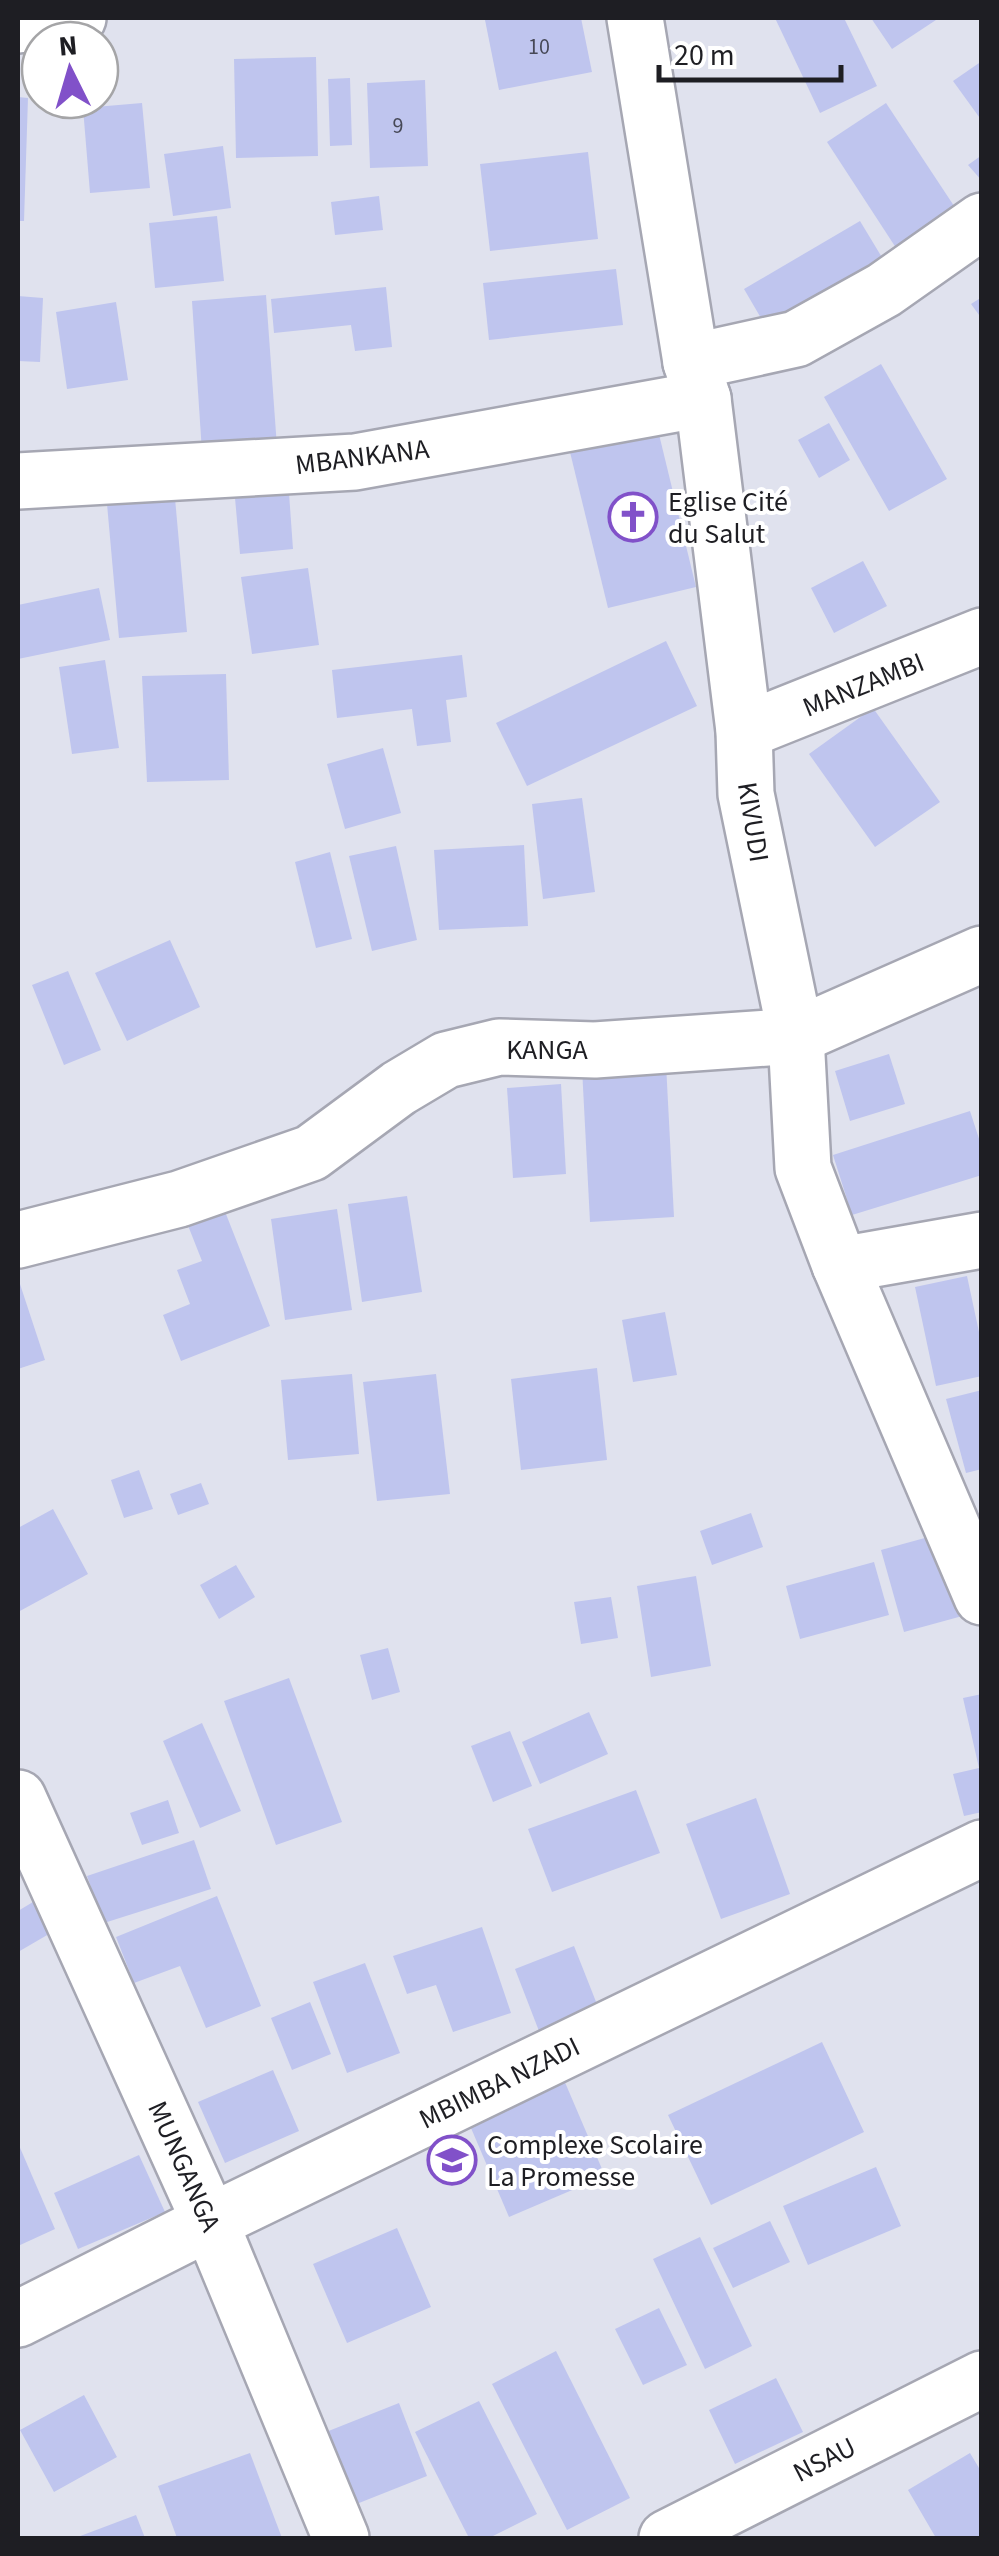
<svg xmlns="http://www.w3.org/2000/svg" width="999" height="2556" font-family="'Source Sans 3',sans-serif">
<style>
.building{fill:#bfc5ee}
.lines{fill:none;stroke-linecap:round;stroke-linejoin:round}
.minor-casing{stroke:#a6a7b3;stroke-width:60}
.minor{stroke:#fff;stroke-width:55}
.labels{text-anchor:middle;stroke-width:8;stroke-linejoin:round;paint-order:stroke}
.number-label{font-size:22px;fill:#464856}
.street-label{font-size:28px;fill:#1e1e23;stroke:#fff}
.poi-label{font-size:28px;fill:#1e1e23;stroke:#fff;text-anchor:start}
</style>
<rect width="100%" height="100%" fill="#e0e2ee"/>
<g class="building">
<polygon points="498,18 581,18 592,72 499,90 485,20"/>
<polygon points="775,18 844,18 877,86 820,113"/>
<polygon points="871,18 939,18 892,49"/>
<polygon points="316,57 318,156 236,158 234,59"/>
<polygon points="982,61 982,121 953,81"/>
<polygon points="350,78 352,145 330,146 328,79"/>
<polygon points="425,80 428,166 370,168 367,83"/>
<polygon points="18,97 28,98 24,221 18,221"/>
<polygon points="142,103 150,188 90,193 83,108"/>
<polygon points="886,103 960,215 900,254 827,142"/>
<polygon points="223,146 231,208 173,216 164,154"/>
<polygon points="588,152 598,239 490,251 480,164"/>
<polygon points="982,155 982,181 968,165"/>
<polygon points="379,196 383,230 335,235 331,202"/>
<polygon points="217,216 224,281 155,288 149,223"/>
<polygon points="860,221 889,269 772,337 744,289"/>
<polygon points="616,269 623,325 489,340 483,283"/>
<polygon points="386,287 392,347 355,351 351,325 274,333 271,299"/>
<polygon points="266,295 277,447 202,452 192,301"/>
<polygon points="18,296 43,298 40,362 18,361"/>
<polygon points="982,297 982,319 971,304"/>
<polygon points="116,302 128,380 67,389 56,312"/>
<polygon points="881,364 947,479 889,511 824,397"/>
<polygon points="829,423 850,460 819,478 798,440"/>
<polygon points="657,426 696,587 608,608 569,448"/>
<polygon points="289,493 293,549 240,554 235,498"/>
<polygon points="175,498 187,632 119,638 107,504"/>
<polygon points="863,561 887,606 834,633 811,588"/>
<polygon points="308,568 319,645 252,654 241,577"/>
<polygon points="99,588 110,640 18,659 18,605"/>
<polygon points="666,641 697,706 527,786 496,723"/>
<polygon points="462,655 467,697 446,700 451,742 417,746 412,709 337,718 332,670"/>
<polygon points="105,660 119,748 72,754 59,667"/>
<polygon points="226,674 229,780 147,782 142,676"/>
<polygon points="873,708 940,802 875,847 809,754"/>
<polygon points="383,748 401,813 345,829 327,764"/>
<polygon points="582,798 595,892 543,899 532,804"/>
<polygon points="524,845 528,926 439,930 434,850"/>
<polygon points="396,846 417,940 372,951 349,856"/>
<polygon points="330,852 352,939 316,948 295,862"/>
<polygon points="170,940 200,1007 127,1041 95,973"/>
<polygon points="68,971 101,1050 64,1065 32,985"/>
<polygon points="889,1054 905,1104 850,1121 835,1071"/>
<polygon points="666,1064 674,1217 590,1222 582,1068"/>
<polygon points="561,1084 566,1174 513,1178 507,1088"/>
<polygon points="970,1111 982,1148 982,1175 852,1215 833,1155"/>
<polygon points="407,1196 422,1292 362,1302 348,1204"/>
<polygon points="224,1209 270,1326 181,1361 163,1315 190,1304 177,1270 202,1261 187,1223"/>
<polygon points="337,1209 352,1310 285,1320 271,1219"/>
<polygon points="967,1276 982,1346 982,1376 936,1386 915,1287"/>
<polygon points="18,1278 45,1360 18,1369"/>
<polygon points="665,1312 677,1375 633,1382 622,1320"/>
<polygon points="597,1368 607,1460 521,1470 511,1379"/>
<polygon points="352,1374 359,1454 288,1460 281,1380"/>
<polygon points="436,1374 450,1494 377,1501 363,1382"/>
<polygon points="982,1390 982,1469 966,1473 946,1399"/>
<polygon points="139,1470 153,1509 124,1518 111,1480"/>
<polygon points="201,1483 209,1504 178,1515 170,1494"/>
<polygon points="53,1509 88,1574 18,1612 18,1528"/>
<polygon points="751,1513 763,1547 712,1565 700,1531"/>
<polygon points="943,1533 966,1615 904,1632 881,1550"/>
<polygon points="874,1562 889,1615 800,1639 786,1586"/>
<polygon points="236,1565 255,1597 219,1619 200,1585"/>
<polygon points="696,1576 711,1666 651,1677 637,1586"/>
<polygon points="611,1597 618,1638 581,1644 574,1602"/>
<polygon points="388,1648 400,1692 372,1700 360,1655"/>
<polygon points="289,1678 342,1822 276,1845 224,1701"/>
<polygon points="982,1694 982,1812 964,1816 953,1774 979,1768 963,1698"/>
<polygon points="589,1712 608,1754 540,1784 522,1742"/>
<polygon points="202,1723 241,1811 200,1828 163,1741"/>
<polygon points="510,1731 532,1786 493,1802 471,1746"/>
<polygon points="636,1790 660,1853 552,1892 528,1829"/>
<polygon points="756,1798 790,1894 721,1919 686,1824"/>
<polygon points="168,1800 179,1833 142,1845 130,1813"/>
<polygon points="194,1840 211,1889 104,1923 87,1876"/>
<polygon points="43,1896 61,1927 18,1952 18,1911"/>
<polygon points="217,1896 261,2006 206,2028 180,1966 134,1983 116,1937"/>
<polygon points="482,1927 511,2013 453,2032 436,1985 407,1994 393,1956"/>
<polygon points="574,1946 604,2022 544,2044 515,1969"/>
<polygon points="365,1963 400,2053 347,2073 313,1982"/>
<polygon points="310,2002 331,2054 292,2070 271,2018"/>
<polygon points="822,2042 864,2132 711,2205 668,2115"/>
<polygon points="273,2070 299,2131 225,2163 198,2102"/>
<polygon points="564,2080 605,2176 509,2217 468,2121"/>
<polygon points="18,2143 55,2229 18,2246"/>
<polygon points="139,2155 165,2212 78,2249 54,2193"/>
<polygon points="876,2167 901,2226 808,2265 783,2206"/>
<polygon points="770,2221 790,2262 733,2288 713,2248"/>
<polygon points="397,2228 431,2307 347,2343 313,2264"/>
<polygon points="700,2237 752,2346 705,2369 653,2259"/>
<polygon points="659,2308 687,2365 643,2385 615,2329"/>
<polygon points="556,2351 630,2498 567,2530 492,2384"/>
<polygon points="776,2378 803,2432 735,2464 709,2410"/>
<polygon points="84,2395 117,2457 54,2492 20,2430"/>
<polygon points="479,2401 537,2514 489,2538 469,2538 415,2432"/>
<polygon points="399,2403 427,2476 354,2505 326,2432"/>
<polygon points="250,2453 282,2538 177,2538 158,2486"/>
<polygon points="970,2453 982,2473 982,2538 936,2538 908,2490"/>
<polygon points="136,2515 145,2538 75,2538"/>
</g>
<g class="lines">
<g class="minor-casing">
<g id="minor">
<polyline points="635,18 691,362 703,399 744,731 746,794 796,1036 803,1168 840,1265 982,1597"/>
<polyline points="18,25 78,18"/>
<polyline points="691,362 796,339 884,290 982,221"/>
<polyline points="18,481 355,462 703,399"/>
<polyline points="744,731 982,636"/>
<polyline points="18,1240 179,1199 311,1153 399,1088 446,1060 499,1047 595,1050 796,1036 982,954"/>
<polyline points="840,1265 982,1240"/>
<polyline points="18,1798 210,2222 341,2538"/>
<polyline points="18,2319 210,2222 982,1848"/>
<polyline points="667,2538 982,2379"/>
</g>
</g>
<use href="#minor" class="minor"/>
</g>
<defs>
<g id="church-ring" transform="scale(2.5)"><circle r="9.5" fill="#fff" stroke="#8151c9" stroke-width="1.5"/><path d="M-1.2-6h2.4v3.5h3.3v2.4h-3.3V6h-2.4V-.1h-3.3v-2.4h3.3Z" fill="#8151c9"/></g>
<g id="school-ring" transform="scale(2.5)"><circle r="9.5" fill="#fff" stroke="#8151c9" stroke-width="1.5"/><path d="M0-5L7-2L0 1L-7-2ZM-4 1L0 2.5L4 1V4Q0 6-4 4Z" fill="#8151c9"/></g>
</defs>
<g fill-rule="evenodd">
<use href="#church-ring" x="633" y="517"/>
<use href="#school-ring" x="452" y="2160"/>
</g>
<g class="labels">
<g class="number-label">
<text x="539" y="54">10</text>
<text x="398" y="133">9</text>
</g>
<g class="street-label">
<text transform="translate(362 456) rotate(-7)" y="10">MBANKANA</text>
<text transform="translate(863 684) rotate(-22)" y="10">MANZAMBI</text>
<text transform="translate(754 822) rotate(81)" y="10">KIVUDI</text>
<text x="547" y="1059">KANGA</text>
<text transform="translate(499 2082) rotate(-26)" y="10">MBIMBA NZADI</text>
<text transform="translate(185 2166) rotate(66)" y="10">MUNGANGA</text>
<text transform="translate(824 2459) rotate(-27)" y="10">NSAU</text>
</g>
<g class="poi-label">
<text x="668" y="511">Eglise Cité<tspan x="668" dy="32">du Salut</tspan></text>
<text x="487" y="2154">Complexe Scolaire<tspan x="487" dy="32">La Promesse</tspan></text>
</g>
</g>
<rect width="999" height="2556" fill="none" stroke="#1e1e23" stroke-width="40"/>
<g transform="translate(70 70) rotate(355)"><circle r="48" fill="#ffffff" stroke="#a5a5a7" stroke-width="2.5"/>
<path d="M0-8L18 38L0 25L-18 38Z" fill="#8151c9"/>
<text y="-15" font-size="28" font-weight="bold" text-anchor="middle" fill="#1e1e23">N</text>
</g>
<path d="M659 65v15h182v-15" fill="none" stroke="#1e1e23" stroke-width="5"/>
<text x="674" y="65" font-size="30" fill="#1e1e23" stroke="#ffffff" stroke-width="8" paint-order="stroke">20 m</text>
</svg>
